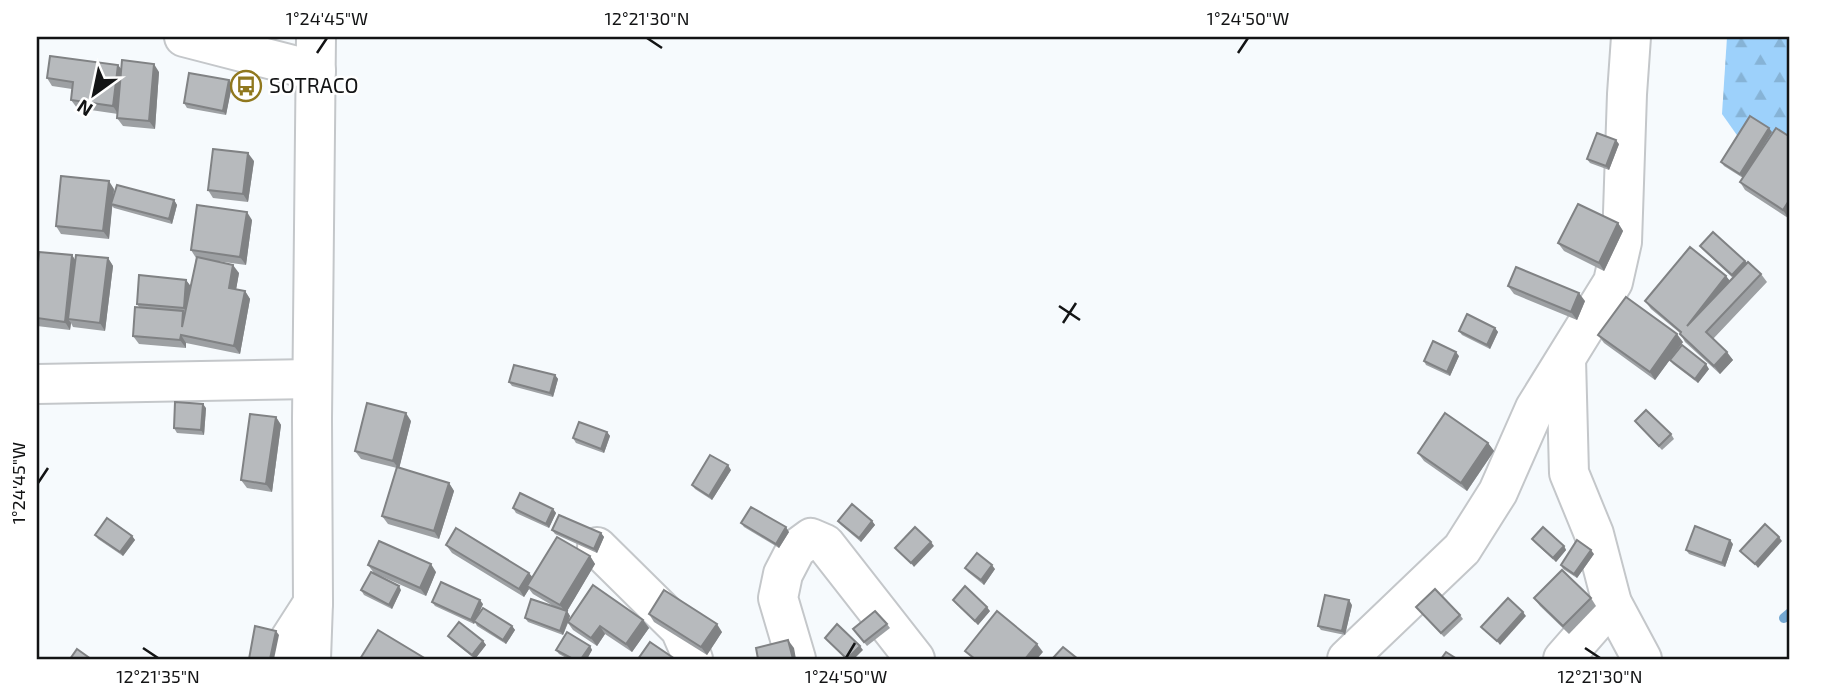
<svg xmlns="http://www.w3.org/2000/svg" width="1827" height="696" font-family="'Exo 2',sans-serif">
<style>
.forest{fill:url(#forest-firs)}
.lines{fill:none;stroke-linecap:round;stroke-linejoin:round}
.stream{stroke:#74a8d2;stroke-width:10}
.minor-casing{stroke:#c4c7ca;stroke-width:42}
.minor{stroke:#fff;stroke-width:38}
.wall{fill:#9da0a3}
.shaded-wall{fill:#808284}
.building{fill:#b7babd;stroke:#808284;stroke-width:2}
.ticks{fill:none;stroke:#131415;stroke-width:2.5}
.labels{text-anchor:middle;stroke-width:5;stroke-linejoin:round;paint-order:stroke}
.poi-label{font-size:21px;fill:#131415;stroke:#fff;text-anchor:start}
.neatline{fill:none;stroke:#131415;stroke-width:2.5}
.ticks-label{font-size:18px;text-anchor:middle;fill:#131415}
</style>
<defs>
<pattern id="forest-firs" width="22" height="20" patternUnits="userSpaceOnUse" patternTransform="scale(1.75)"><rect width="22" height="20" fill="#9dd1fb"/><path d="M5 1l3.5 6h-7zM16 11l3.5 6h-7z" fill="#86b3d6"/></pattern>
</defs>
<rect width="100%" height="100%" fill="#f6fafd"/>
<polygon class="forest" points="1727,37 1790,37 1790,210 1722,114"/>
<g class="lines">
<polyline class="stream" points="1784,618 1790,613"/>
<g class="minor-casing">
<g id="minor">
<polyline points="184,37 316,71"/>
<polyline points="1566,359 1569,473 1594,534 1612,603 1642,659"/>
<polyline points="37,384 312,379"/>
<polyline points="597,547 680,629 693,659"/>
<polyline points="277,659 313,603"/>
<polyline points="311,659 313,603 312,419 316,37"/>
<polyline points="796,659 778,598 783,574 796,549 811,538 825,544 915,659"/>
<polyline points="1347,659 1462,549 1498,492 1535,408 1613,282 1622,242 1627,94 1631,37"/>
<polyline points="1563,659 1612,603"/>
</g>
</g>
<use href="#minor" class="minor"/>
</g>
<g class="wall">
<polygon points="118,65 121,69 159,72 155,129 123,126 117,118 118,114 77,108 71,100 72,89 52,86 47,78"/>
<polygon points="229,80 232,85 226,115 187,108 184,103"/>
<polygon points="1776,128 1788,218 1745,190 1740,182 1743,178 1724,166 1721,162 1772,132 1745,175"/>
<polygon points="1619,144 1609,170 1590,163 1587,159"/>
<polygon points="254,161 248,202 213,198 208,190"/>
<polygon points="114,189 113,197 174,200 177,205 172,224 114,208 112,206 109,239 61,234 56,226"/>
<polygon points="252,220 246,265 202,259 239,273 236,289 245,291 250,299 240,354 186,343 186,348 139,344 133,336 139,307 137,304 186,280 191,287 196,258 191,250"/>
<polygon points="1618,223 1623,231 1604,271 1564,251 1558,243"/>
<polygon points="1700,246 1745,261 1761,274 1767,282 1713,339 1733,360 1720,374 1685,342 1680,333 1651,309 1645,301 1726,276 1730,281 1733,278 1703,250"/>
<polygon points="72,255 75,260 108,258 113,266 105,331 73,327 71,323 70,330 37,326 37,272"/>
<polygon points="1508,286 1585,301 1577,320 1514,294"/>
<polygon points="1495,328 1498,332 1490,349 1462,335 1459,331"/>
<polygon points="1598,335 1683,342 1655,380 1604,343"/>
<polygon points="1459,356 1450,376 1426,365 1424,361"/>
<polygon points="1670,360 1709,369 1698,383 1673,364"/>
<polygon points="555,375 558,379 553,397 512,386 509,382"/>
<polygon points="206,408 204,435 177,433 174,428"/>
<polygon points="276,417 281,425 272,492 247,488 241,480"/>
<polygon points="411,421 399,468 449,483 454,491 439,539 388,524 382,516 397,468 361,459 355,451"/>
<polygon points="1635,421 1671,434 1674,439 1662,450"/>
<polygon points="607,432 610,436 604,453 576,443 573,438"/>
<polygon points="1488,443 1494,451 1467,491 1424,461 1418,453"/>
<polygon points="731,470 712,500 695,489 692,485"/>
<polygon points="513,508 553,509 556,513 549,528 516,513"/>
<polygon points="838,521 872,521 875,525 861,542 841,525"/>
<polygon points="741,523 789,532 779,548 744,527"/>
<polygon points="552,530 601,533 604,537 597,553 555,534"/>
<polygon points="95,535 132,536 135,540 123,556 98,539"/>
<polygon points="1532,539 1564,546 1566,550 1556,562 1535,543"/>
<polygon points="1733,544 1725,567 1689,554 1686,550"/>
<polygon points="446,545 533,578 590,556 595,564 567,611 570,616 568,622 643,620 649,628 632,652 605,634 597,646 573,630 568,623 563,635 528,622 525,618 555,607 533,594 529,589 524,597 452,553"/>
<polygon points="1594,554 1577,578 1563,569 1561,565"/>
<polygon points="368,565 436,572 426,596 374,573"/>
<polygon points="965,568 995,569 984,585 968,572"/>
<polygon points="361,590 401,590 392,609 364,595"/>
<polygon points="1534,598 1591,598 1596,606 1569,634 1540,606"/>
<polygon points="953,600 990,611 978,625 956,604"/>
<polygon points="432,602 483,604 476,619 512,626 515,630 506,644 477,626 475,622 474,624 435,606"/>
<polygon points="1352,605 1345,635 1321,630 1318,626"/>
<polygon points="1416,607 1460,615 1463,619 1444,637"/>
<polygon points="649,614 722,632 707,655 654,622"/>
<polygon points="887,624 890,628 867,646 853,629"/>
<polygon points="448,636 483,641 486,645 475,659 451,640"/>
<polygon points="590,646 592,650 587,659 568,659 559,654 556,650"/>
</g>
<g class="shaded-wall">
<polygon points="154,64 159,72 155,129 149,121"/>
<polygon points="118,65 124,73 118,114 113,106"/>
<polygon points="229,80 232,85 226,115 223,111"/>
<polygon points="1769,128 1772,132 1743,178 1740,174"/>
<polygon points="1616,140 1619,144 1609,170 1606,166"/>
<polygon points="248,153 254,161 248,202 243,194"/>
<polygon points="109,181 114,189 109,239 103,231"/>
<polygon points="1790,199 1790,215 1788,218 1783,210"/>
<polygon points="174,200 177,205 172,224 169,219"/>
<polygon points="247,212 252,220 246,265 240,257"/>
<polygon points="1618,223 1623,231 1604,271 1599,263"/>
<polygon points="72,255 77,263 68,319 71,323 70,330 65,322"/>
<polygon points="108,258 113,266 105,331 100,323"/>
<polygon points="1745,261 1748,265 1735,279 1732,275"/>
<polygon points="233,265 239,273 235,296 229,288"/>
<polygon points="1726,276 1732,284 1687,326"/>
<polygon points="186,280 192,288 189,316 184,308"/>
<polygon points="245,291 250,299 240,354 234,346"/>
<polygon points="1579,293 1585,301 1577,320 1571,312"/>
<polygon points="1495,328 1498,332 1490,349 1487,345"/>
<polygon points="1677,334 1683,342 1655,380 1650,372"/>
<polygon points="181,335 186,343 186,348 180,340"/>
<polygon points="1456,352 1459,356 1450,376 1447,372"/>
<polygon points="1727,352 1733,360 1720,374 1714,366"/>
<polygon points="1706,364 1709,369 1698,383 1695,379"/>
<polygon points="555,375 558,379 553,397 550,393"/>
<polygon points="203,404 206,408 204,435 201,430"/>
<polygon points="406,413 411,421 399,469 393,461"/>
<polygon points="276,417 281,425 272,492 266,484"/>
<polygon points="607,432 610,436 604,453 601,449"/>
<polygon points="1488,443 1494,451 1467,491 1461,483"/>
<polygon points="728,465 731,470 712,500 709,496"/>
<polygon points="449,483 454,491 439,539 434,531"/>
<polygon points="553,509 556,513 549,528 546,524"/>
<polygon points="872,521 875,525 861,542 859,538"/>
<polygon points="786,527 789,532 779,548 776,544"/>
<polygon points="601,533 604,537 597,553 594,549"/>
<polygon points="132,536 135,540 123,556 120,552"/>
<polygon points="1779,537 1782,541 1758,568 1755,564"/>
<polygon points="1730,540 1733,544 1725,567 1722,563"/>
<polygon points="931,542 934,546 914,567 911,563"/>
<polygon points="1564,546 1566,550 1556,562 1553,558"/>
<polygon points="1591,550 1594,554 1577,578 1574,574"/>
<polygon points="590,556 595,564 566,613 560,605"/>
<polygon points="431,564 436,572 426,596 420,588"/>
<polygon points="992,565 995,569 984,585 981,580"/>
<polygon points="529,573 535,580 527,586 529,589 524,597 519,589"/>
<polygon points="399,586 401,590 392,609 389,605"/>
<polygon points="480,600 483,604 474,624 471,620"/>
<polygon points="1349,600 1352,605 1345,635 1342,631"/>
<polygon points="987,607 990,611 978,625 975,621"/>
<polygon points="567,611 570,616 563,635 560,631"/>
<polygon points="1523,612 1526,616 1500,645 1497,641"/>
<polygon points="643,620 649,628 632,652 626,644"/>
<polygon points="717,624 722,632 707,655 701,647"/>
<polygon points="512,626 515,630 506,644 503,640"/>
<polygon points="600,626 605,634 597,646 591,638"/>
<polygon points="276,631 279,635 274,659 270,659"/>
<polygon points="788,640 794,648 796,659 793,659"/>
<polygon points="483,641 486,645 475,659 472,655"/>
<polygon points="1037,644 1043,652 1037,659 1025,659"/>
<polygon points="590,646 592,650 587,659 581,659"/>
<polygon points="860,646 863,650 854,659 847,659"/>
</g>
<g class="building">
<polygon points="50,56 118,65 113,106 71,100 73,82 47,78"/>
<polygon points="122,60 154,64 149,121 117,118"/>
<polygon points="189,73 229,80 223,111 184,103"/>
<polygon points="1750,116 1769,128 1740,174 1721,162"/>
<polygon points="1776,128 1790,137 1790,199 1783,210 1740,182"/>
<polygon points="1597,133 1616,140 1606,166 1587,159"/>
<polygon points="213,149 248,153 243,194 208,190"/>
<polygon points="61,176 109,181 103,231 56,226"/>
<polygon points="117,185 174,200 169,219 111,204"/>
<polygon points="1578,204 1618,223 1599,263 1558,243"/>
<polygon points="197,205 247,212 240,257 191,250"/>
<polygon points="1713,232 1745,261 1732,275 1700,246"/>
<polygon points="1690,247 1726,276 1687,326 1748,262 1761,274 1706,332 1727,352 1714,366 1680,334 1681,332 1645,301"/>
<polygon points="39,252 72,255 65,322 37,318 37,272"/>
<polygon points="76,255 108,258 100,323 68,319"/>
<polygon points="197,257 233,265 229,288 245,291 234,346 181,335 180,340 133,336 135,307 183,311 182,327"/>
<polygon points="1516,267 1579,293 1571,312 1508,286"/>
<polygon points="139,275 186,280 184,308 137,304"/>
<polygon points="1626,297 1677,334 1650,372 1598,335"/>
<polygon points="1467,314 1495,328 1487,345 1459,331"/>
<polygon points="1433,341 1456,352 1447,372 1424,361"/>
<polygon points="1682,345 1706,364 1695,379 1670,360"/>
<polygon points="514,365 555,375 550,393 509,382"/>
<polygon points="175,402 203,404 201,430 174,428"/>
<polygon points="367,403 406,413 393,461 355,451"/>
<polygon points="1646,410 1671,434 1659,446 1635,421"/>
<polygon points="1445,413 1488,443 1461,483 1418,453"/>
<polygon points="250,414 276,417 266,484 241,480"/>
<polygon points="579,422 607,432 601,449 573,438"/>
<polygon points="710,455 728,465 709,496 692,485"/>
<polygon points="397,467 449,483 434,531 382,516"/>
<polygon points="520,493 553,509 546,524 513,508"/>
<polygon points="852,504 872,521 859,538 838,521"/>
<polygon points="751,507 786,527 776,544 741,523"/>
<polygon points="559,515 601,533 594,549 552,530"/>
<polygon points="107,518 132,536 120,552 95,535"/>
<polygon points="1765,524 1779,537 1755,564 1740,551"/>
<polygon points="1695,526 1730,540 1722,563 1686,550"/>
<polygon points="915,527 931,542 911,563 895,548"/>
<polygon points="1543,527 1564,546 1553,558 1532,539"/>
<polygon points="456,528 529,573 519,589 446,545"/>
<polygon points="557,537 590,556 560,605 527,586"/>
<polygon points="1577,540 1591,550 1574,574 1561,565"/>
<polygon points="379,541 431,564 420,588 368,565"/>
<polygon points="977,553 992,565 981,580 965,568"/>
<polygon points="1562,570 1591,598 1563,626 1534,598"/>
<polygon points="371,572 399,586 389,605 361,590"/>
<polygon points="441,582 480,600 471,620 432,602"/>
<polygon points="593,585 643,620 626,644 600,626 591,638 568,622"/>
<polygon points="965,586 987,607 975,621 953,600"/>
<polygon points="1435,589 1460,615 1441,633 1416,607"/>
<polygon points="664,590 717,624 701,647 649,614"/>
<polygon points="1325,595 1349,600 1342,631 1318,626"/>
<polygon points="1508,598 1523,612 1497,641 1481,627"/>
<polygon points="531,599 567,611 560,631 525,618"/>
<polygon points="483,608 512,626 503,640 474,621"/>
<polygon points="875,611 887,624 864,642 853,629"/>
<polygon points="997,611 1037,644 1025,659 975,659 965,651"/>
<polygon points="459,622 483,641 472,655 448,636"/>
<polygon points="837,624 860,646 847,659 825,638"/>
<polygon points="255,626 276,631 270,659 249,659"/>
<polygon points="378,630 426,659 360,659"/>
<polygon points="567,632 590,646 581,659 573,659 556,650"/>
<polygon points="788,640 793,659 758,659 756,648"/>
<polygon points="650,642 675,659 638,659"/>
<polygon points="1063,647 1078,659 1052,659"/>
<polygon points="77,649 91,659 70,659"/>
<polygon points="1446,652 1457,659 1441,659"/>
</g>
<path class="ticks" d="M647,38L662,48M317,53L327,38M1238,53L1248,38M1059,306L1080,320M1063,323L1076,303M38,483L48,468M143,648L158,658M1585,648L1600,658M846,658L855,643"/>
<defs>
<g id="bus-ring" transform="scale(1.575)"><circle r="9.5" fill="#fff" stroke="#90781e" stroke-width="1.5"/><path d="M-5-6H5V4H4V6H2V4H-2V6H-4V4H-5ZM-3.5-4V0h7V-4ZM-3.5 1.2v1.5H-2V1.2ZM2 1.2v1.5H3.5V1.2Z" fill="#90781e"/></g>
</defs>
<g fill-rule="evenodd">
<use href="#bus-ring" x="246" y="86"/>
</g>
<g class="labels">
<g class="poi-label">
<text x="269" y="93">SOTRACO</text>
</g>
</g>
<rect width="1827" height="696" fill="none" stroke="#ffffff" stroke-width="77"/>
<g transform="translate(94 94) rotate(213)" stroke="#ffffff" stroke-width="5" paint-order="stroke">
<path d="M0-5L12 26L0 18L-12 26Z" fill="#131415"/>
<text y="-10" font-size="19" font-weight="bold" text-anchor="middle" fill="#131415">N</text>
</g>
<rect x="38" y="38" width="1750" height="620" class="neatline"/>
<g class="ticks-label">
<text x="327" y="25">1°24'45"W</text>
<text x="647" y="25">12°21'30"N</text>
<text x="1248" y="25">1°24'50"W</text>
<text transform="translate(19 483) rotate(-90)" y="6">1°24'45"W</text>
<text x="158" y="683">12°21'35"N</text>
<text x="846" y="683">1°24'50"W</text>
<text x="1600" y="683">12°21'30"N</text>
</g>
</svg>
